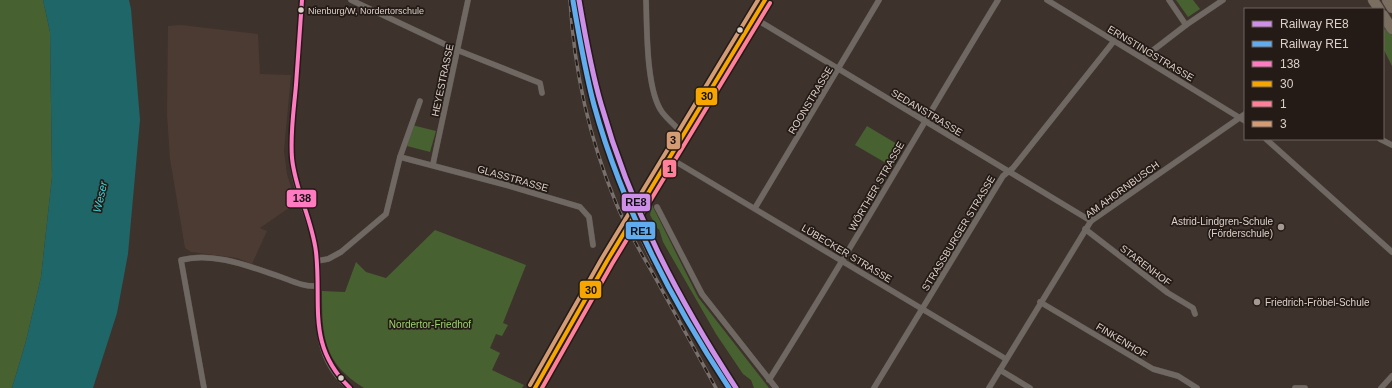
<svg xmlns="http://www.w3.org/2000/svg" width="1392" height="388" font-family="Arial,sans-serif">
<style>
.industrial{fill:#4c3b32}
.green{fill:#486131}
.water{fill:#1e6668}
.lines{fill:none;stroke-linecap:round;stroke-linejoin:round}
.secondary-tunnel{stroke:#554a44;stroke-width:8;stroke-dasharray:8 4;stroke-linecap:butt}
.street-casing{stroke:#584e49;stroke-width:6}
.secondary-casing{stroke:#584e49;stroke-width:9}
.highway-casing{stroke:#584e49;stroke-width:11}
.street{stroke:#6f6762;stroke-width:5.5}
.secondary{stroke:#756c64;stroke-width:8}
.highway{stroke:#796e5f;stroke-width:10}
.rail-casing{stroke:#78706c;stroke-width:3.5}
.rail{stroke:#241b16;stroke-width:2;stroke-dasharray:6;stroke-linecap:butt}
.bus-1-casing{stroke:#241b16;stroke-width:7}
.bus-2-casing{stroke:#241b16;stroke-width:7}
.bus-3-casing{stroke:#241b16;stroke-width:7}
.bus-4-casing{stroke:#241b16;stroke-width:7}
.bus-1{stroke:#fe7ac1;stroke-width:4}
.bus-2{stroke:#f7a600;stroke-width:4}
.bus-3{stroke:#ff8098;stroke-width:4}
.bus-4{stroke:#d39c74;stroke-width:4}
.rail-1-casing{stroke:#241b16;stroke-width:8}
.rail-2-casing{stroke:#241b16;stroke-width:8}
.rail-1{stroke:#ce8fe9;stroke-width:5}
.rail-2{stroke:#60acee;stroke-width:5}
.bus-dot{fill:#ddd0c9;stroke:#241b16;stroke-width:1.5}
.poi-dot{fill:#a59992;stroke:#241b16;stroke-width:1.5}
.labels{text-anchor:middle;stroke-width:3.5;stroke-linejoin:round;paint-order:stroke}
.bus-label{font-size:9px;fill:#ddd0c9;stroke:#241b16;text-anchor:start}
.street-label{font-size:10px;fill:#ddd0c9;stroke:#241b16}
.poi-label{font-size:10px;fill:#ddd0c9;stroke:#241b16;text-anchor:end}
.park-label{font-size:10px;fill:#99d56a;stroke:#241b16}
.water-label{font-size:11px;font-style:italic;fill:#41d7dd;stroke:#241b16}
.line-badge{stroke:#241b16;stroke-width:1.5}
.pale-badge-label{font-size:11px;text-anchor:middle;font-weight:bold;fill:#111}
</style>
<rect width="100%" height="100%" fill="#3d322c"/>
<polygon class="industrial" points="181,25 258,34 260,74 291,75 284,151 287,174 296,203 260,228 267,231 252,264 237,258 191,252 185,248 170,159 167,115 168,26"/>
<g class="green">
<polygon points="0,0 43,0 50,32 52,177 41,277 26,341 12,388 0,388"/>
<polygon points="1176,0 1193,0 1200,9 1188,17"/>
<polygon points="1392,24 1392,66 1383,48 1383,31"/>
<polygon points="412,125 436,131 430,152 407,146"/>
<polygon points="867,126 902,147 891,166 855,145"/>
<polygon points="652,205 698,297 769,388 754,388 751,380 743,374 716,334 663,242 659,229 658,229 650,215"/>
<path d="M435,230L526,265L503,323L508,325L502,336L496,334L490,348L500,353L492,370L524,385L522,388H364C323,363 322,336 322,291L345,292L356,262L366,272L386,278Z"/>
</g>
<polygon class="water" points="43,0 129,0 131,9 140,120 128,254 117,313 93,388 12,388 26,341 41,277 52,177 50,32"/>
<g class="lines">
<polyline class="secondary-tunnel" points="607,261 645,201"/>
<g class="street-casing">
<g id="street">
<path d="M302,0C300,31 298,63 295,94C293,115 290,137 292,158C294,193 315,226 317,261C320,307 309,356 350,388"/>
<polyline points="351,0 457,50 540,83 542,93"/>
<path d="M646,0C647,28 646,90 662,112C668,120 677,127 684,135"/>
<polyline points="1047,0 1245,121"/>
<polyline points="1169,0 1186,25"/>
<polyline points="754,18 1091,221"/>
<polyline points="1143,58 1186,25 1223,0"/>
<polyline points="1266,139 1392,252"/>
<polyline points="1380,139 1392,145"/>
<polyline points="400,157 506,185 580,207 589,217 593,245"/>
<polyline points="678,163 1006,359"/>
<polyline points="433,164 468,0"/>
<polyline points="657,207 702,294 776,388"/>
<polyline points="755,208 879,0"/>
<polyline points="1085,229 1168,293 1193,308 1195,314"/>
<polyline points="317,261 328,259 341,252 386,214 400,157 420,101"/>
<polyline points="1040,302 1153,369 1178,376 1197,388"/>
<polyline points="1000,370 1030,388"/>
<path d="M769,380C848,255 921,126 998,0"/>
<path d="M204,388L181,260C213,251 251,267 281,277C292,281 304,287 317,286"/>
<polyline points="874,388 1003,176 1013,168 1114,41"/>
<polyline points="989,388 1091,221 1245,114"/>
<polyline points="1295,388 1305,388"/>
<polyline points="1381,388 1392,376"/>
</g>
</g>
<g class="secondary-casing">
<g id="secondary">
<polyline points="645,201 765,0"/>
<polyline points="535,388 607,261"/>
</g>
</g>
<g class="highway-casing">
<g id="highway">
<polyline points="1373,0 1379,9"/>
<polyline points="1387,0 1392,8"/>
<polyline points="1383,15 1392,29"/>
</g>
</g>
<use href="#street" class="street"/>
<use href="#secondary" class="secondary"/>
<use href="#highway" class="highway"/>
<g class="rail-casing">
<g id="rail">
<path d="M570,0C574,70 589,138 616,203C627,230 642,254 656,279C676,315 696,352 716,388"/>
<path d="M588,54C601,126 619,197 653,263"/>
</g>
</g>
<use href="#rail" class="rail"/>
<g class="bus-1-casing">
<path id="bus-1" d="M302,0C300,28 298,57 296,85C294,109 290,133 292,158C295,190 312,219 316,252C322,305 306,345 350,388"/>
</g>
<g class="bus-2-casing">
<polyline id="bus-2" points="535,388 607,261 765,0"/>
</g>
<g class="bus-3-casing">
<polyline id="bus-3" points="542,388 612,264 770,3"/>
</g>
<g class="bus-4-casing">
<polyline id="bus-4" points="530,385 602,258 758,0"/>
</g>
<use href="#bus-1" class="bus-1"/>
<use href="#bus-2" class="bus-2"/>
<use href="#bus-3" class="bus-3"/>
<use href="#bus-4" class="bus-4"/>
<g class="rail-1-casing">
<path id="rail-1" d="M579,0C585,35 591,70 601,104C630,207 678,299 736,388"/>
</g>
<g class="rail-2-casing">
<path id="rail-2" d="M573,1C579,36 585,71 594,105C622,207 671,300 729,388"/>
</g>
<use href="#rail-1" class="rail-1"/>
<use href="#rail-2" class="rail-2"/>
</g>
<g class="bus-dot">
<circle cx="301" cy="10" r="3.5"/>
<circle cx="740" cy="30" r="3.5"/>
<circle cx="341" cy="378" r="3.5"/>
</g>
<g class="poi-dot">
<circle cx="1281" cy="227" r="4"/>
<circle cx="1257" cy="302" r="4"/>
</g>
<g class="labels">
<g class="bus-label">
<text x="308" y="14">Nienburg/W, Nordertorschule</text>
</g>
<g class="street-label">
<text transform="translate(1151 53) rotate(31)" y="4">ERNSTINGSTRASSE</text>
<text transform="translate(442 80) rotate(-78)" y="4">HEYESTRASSE</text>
<text transform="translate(810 100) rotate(-59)" y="4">ROONSTRASSE</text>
<text transform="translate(927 112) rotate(31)" y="4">SEDANSTRASSE</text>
<text transform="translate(513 178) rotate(16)" y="4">GLASSTRASSE</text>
<text transform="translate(876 186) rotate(-60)" y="4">WÖRTHER STRASSE</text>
<text transform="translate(1122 189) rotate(-36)" y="4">AM AHORNBUSCH</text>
<text transform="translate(958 233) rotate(-59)" y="4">STRASSBURGER STRASSE</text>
<text transform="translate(847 253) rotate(31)" y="4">LÜBECKER STRASSE</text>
<text transform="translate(1146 265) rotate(37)" y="4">STARENHOF</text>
<text transform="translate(1122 340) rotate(31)" y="4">FINKENHOF</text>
</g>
<g class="poi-label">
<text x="1273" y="225">Astrid-Lindgren-Schule<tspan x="1273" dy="12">(Förderschule)</tspan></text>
<text x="1265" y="306" text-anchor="start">Friedrich-Fröbel-Schule</text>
</g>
<g class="park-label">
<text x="430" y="328">Nordertor-Friedhof</text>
</g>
<g class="water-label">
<text transform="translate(100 197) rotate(-77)" y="4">Weser</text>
</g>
</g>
<g class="line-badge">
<rect x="695" y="87" width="23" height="19" rx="4" fill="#f7a600"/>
<rect x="666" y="131" width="15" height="19" rx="4" fill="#d39c74"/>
<rect x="662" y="159" width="15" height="19" rx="4" fill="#ff8098"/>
<rect x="286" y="189" width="31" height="19" rx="4" fill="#fe7ac1"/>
<rect x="621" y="193" width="30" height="19" rx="4" fill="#ce8fe9"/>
<rect x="625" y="221" width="31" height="19" rx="4" fill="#60acee"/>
<rect x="579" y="280" width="23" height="19" rx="4" fill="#f7a600"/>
</g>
<g class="pale-badge-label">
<text x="707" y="100">30</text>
<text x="673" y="144">3</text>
<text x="670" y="173">1</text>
<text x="302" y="202">138</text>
<text x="636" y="206">RE8</text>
<text x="641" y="235">RE1</text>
<text x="591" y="294">30</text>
</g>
<rect x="1244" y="8" width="140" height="132" fill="#241b16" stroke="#6e635e"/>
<rect x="1252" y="21" width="20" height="6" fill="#ce8fe9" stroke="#6e635e"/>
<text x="1280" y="28" font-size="12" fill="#ddd0c9">Railway RE8</text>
<rect x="1252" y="41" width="20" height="6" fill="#60acee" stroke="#6e635e"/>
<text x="1280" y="48" font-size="12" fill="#ddd0c9">Railway RE1</text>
<rect x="1252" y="61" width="20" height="6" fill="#fe7ac1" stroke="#6e635e"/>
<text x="1280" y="68" font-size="12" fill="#ddd0c9">138</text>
<rect x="1252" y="81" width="20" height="6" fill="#f7a600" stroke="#6e635e"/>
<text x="1280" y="88" font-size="12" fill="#ddd0c9">30</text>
<rect x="1252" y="101" width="20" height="6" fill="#ff8098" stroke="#6e635e"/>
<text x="1280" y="108" font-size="12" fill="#ddd0c9">1</text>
<rect x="1252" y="121" width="20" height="6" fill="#d39c74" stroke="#6e635e"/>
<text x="1280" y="128" font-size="12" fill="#ddd0c9">3</text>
</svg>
